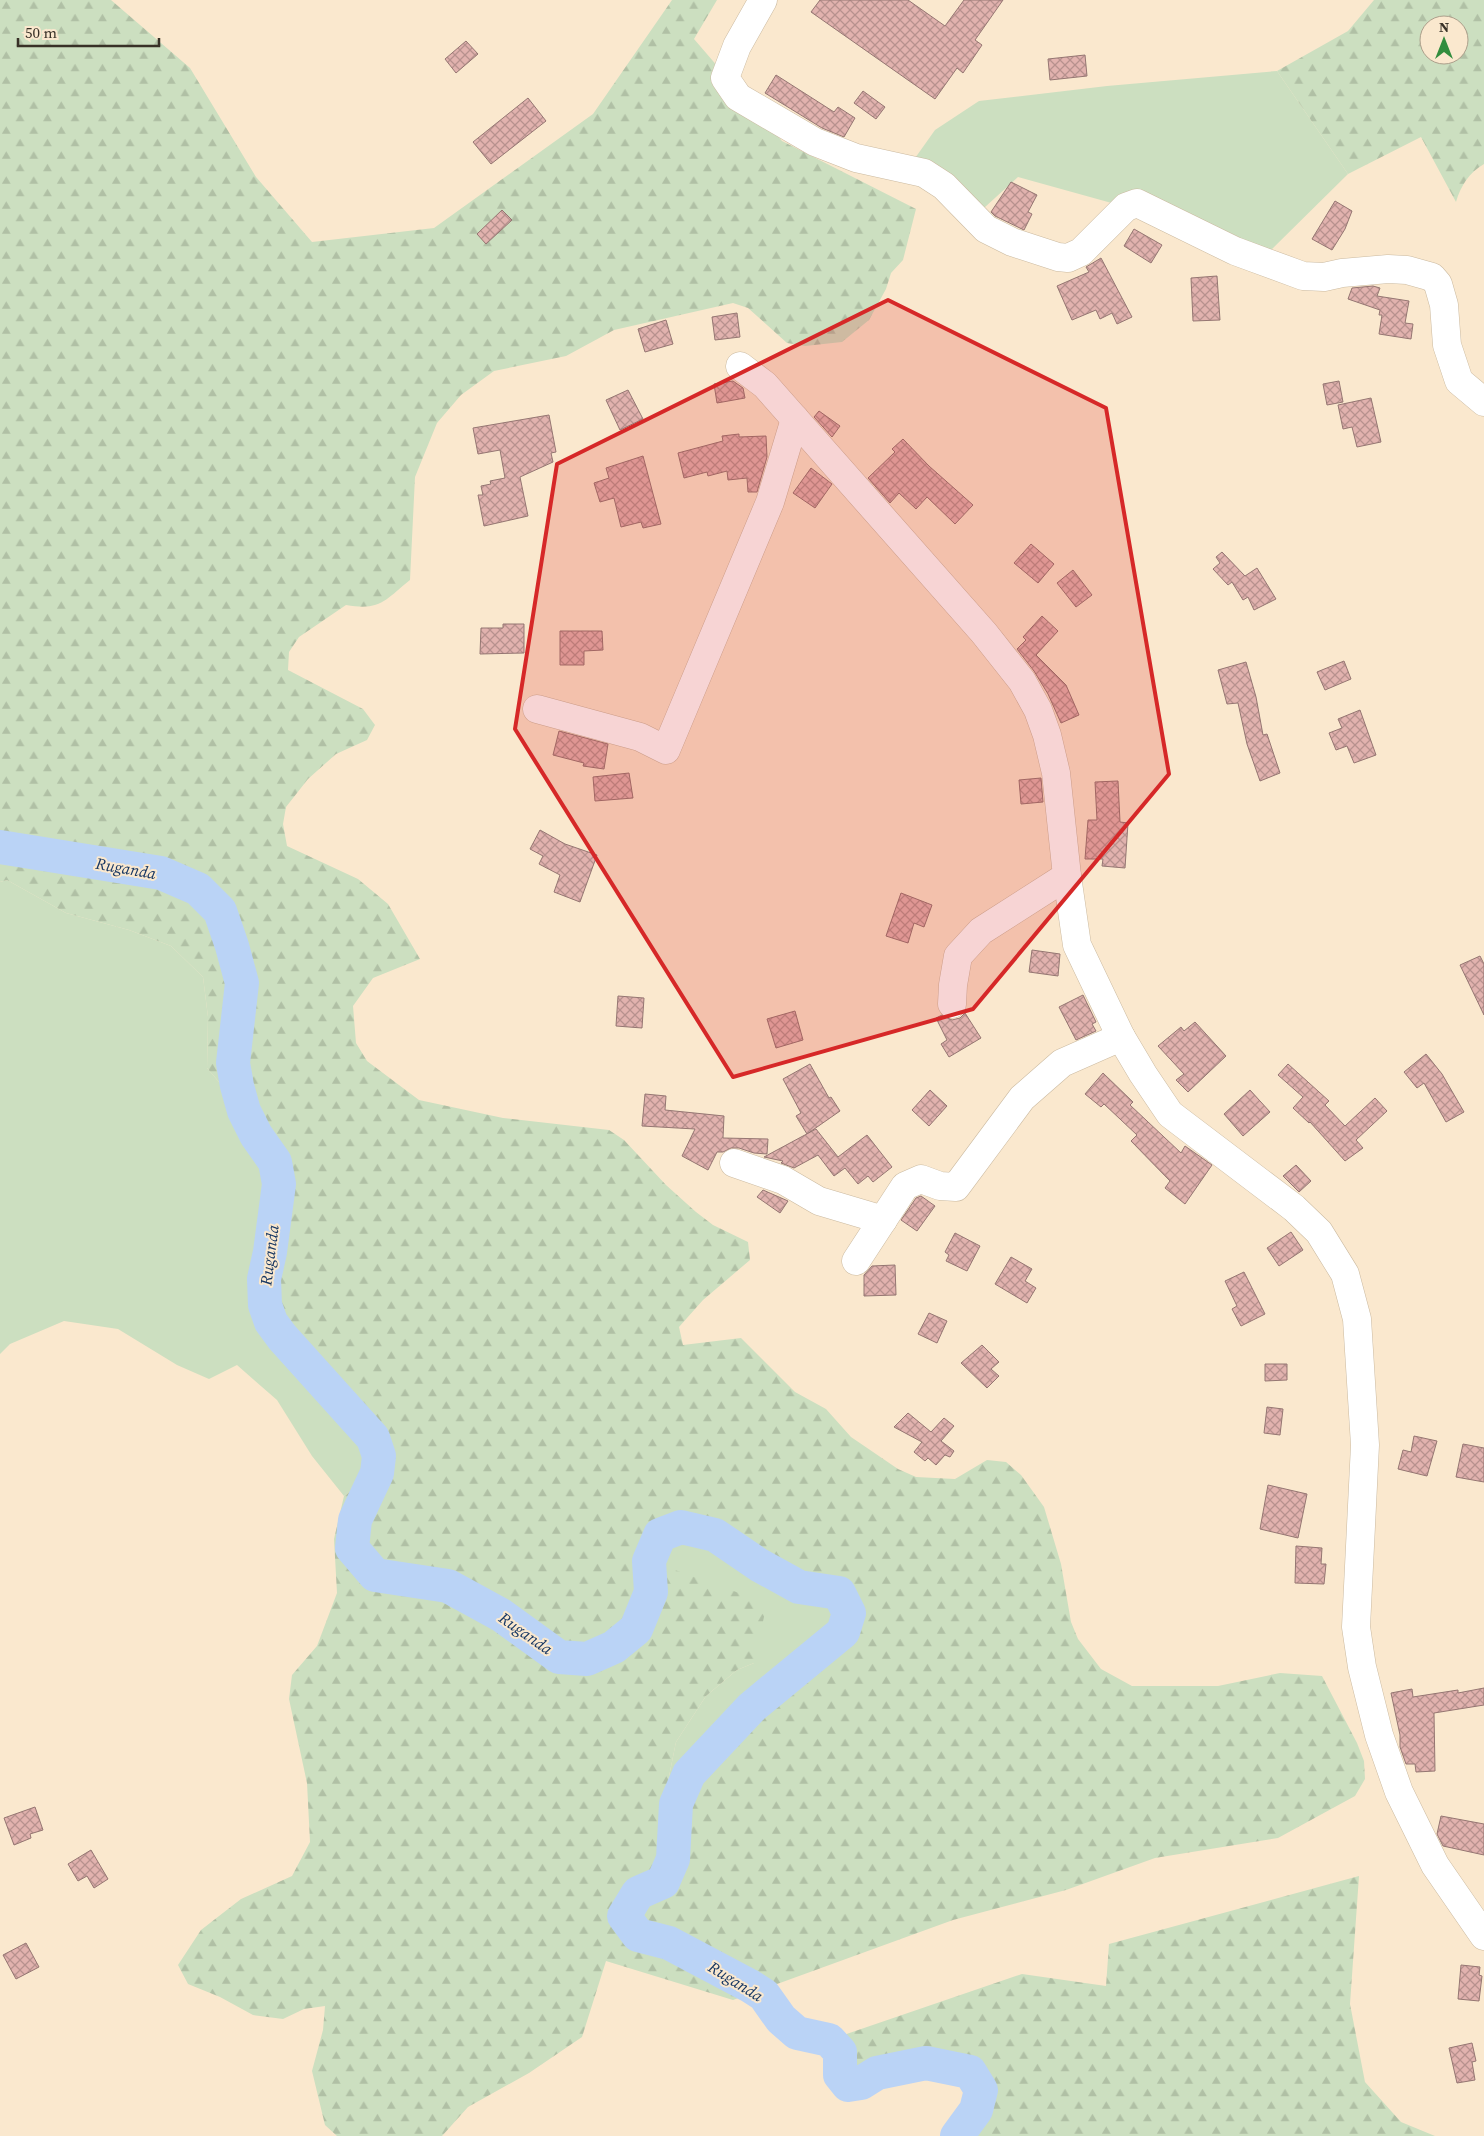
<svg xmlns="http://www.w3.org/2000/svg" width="1484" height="2136" font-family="'Source Serif 4',serif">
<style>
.grass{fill:#ccdfc0}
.forest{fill:url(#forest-firs);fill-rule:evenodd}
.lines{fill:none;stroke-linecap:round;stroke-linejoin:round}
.river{stroke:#bad3f6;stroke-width:34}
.building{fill:url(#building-cross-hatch);stroke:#957672}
.minor-casing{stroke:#cbbaa0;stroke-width:29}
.minor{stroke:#fff;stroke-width:28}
.marked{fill:#d62828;fill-opacity:0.2;stroke:#d62828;stroke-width:4;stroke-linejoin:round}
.labels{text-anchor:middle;stroke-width:4;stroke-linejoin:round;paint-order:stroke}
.water-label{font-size:16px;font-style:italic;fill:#173763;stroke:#fae8ce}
</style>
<defs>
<pattern id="forest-firs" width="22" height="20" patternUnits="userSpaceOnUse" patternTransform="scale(1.25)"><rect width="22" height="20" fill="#ccdfc0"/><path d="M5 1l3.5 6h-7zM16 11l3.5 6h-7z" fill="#b0c0a5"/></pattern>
<pattern id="building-cross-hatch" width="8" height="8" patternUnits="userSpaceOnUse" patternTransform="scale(1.25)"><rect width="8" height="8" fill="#e1b2ae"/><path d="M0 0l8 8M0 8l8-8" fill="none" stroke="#b7918e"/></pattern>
</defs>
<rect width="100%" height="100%" fill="#fae8ce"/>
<g class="grass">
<polygon points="1277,71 1348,174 1260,261 1126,207 1018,177 973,218 908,168 935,130 979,101 1107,86"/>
<polygon points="7,880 66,913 129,930 171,946 203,977 208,1017 207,1068 244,1111 257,1135 275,1162 279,1184 270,1252 264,1279 282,1337 373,1438 379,1456 377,1473 344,1496 312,1456 277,1400 237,1365 209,1379 177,1365 118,1329 64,1321 10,1344 0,1354 0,882"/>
<polygon points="681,1527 715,1535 759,1565 799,1587 839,1593 849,1613 843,1632 752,1707 676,1804 673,1859 663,1806 676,1742 706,1696 737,1670 754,1663 649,1561 660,1535"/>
</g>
<g class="forest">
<path d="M0,0H111L190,68L256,177L312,242L434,228L593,114L672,0H717L694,39L782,141L916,209L903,260L891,273L886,289L869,320L842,342L805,346L787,343L748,308L733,303L614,330L566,356L494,371L461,395L437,423L415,477L410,580C385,600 381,611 346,605L299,637L289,652L288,670L363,709L375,725L367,740L336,754L308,779L286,807L283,824L287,846L358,879L388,904L420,959L373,978L353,1006L356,1043L367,1061L419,1100L503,1118L609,1130L624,1140L666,1185L696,1212L713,1225L748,1242L750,1260L703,1300L679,1327L683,1345L741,1338L795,1392L826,1409L851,1437L898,1469L916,1477L955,1479L987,1460L1006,1462L1021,1475L1044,1507L1061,1564L1071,1622L1078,1639L1101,1669L1132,1686H1218L1280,1673L1322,1676L1357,1743L1364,1761L1365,1779L1355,1796L1278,1838L1155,1858L1066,1890L953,1920L733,2000L606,1961L582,2037L529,2073L468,2107L442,2136H337L325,2125L312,2071L323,2030L325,2006L304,2009L283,2019L253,2015L220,1997L188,1984L178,1965L201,1930L241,1899L292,1876L310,1842L307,1783L289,1699L292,1675L317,1646L337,1593L334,1539L344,1496L377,1473L379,1456L373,1438L282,1337L271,1322L265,1305L264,1279L270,1252L279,1184L275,1162L257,1135L244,1111L207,1068L208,1017L203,977L171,946L129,930L66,913L7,880L0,882ZM681,1527L715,1535L759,1565L799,1587L839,1593L849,1613L843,1632L752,1707L689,1774L676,1804L673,1856L663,1806L676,1742L706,1696L737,1670L754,1663L767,1603L650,1561L660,1535Z"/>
<path d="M1374,0H1484V164C1469,173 1461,185 1456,202L1421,137L1348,174L1277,71L1348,31ZM1429,25H1459V55H1429Z"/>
<polygon points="1359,1876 1350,2004 1365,2082 1401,2122 1435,2136 957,2136 976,2110 981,2090 970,2072 926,2063 877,2073 861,2083 848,2085 840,2075 840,2052 829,2040 1022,1974 1106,1986 1109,1944"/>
</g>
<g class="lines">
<polyline class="river" points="0,847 161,873 198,889 220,911 232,946 242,983 233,1063 237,1086 244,1111 256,1135 275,1162 279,1184 270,1252 264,1279 265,1305 271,1322 282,1337 373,1438 379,1456 377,1473 355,1520 352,1548 375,1575 448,1586 501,1615 559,1657 587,1659 614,1647 636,1629 651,1592 649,1561 660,1535 681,1527 715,1535 759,1565 799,1587 839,1593 849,1613 843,1632 752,1707 689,1774 676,1804 673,1859 663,1882 638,1893 624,1916 638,1935 669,1943 750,1986 764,1995 781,2019 797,2033 829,2040 840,2052 840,2075 848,2085 861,2083 877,2073 926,2063 970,2072 981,2090 976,2110 957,2136"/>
</g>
<g class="building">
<polygon points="820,0 908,0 945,26 964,0 1003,0 975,40 982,45 963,73 957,68 935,99 811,12"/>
<polygon points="466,41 478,54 456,73 445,59"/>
<polygon points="1085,55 1087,76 1050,80 1048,59"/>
<polygon points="776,75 834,112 838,107 855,118 844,137 822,128 765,93"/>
<polygon points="863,91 885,107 876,119 854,103"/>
<polygon points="528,98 546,121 491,164 473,142"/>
<polygon points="1011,182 1037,195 1028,212 1032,214 1024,230 995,216 991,212"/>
<polygon points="1335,201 1352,211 1345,229 1332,250 1312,239"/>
<polygon points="502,210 512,220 486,244 477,234"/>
<polygon points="1134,229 1162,245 1151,263 1124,246"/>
<polygon points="1101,258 1132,317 1117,324 1112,313 1100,319 1096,310 1072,320 1057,286 1089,272 1086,267"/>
<polygon points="1217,276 1220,320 1193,321 1191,278"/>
<polygon points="1373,286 1380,288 1377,296 1409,301 1405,323 1413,324 1411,339 1379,334 1382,315 1379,315 1380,310 1348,299 1352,288"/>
<polygon points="737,313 740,337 715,340 712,317"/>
<polygon points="666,320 673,344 645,352 638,329"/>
<polygon points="733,381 743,388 745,398 717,403 714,384"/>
<polygon points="1339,381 1343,402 1327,405 1323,384"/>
<polygon points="628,390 643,419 620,430 606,400"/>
<polygon points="1371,398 1381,442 1357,447 1352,427 1343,429 1338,405"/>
<polygon points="819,411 840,426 832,437 814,417"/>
<polygon points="549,415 556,452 551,453 553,462 520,477 528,516 484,526 478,495 483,495 481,486 491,484 490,481 505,478 500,450 478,454 473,428"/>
<polygon points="739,434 739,437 766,436 767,457 757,492 748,492 747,478 728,480 727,471 708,476 707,472 684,478 678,453 723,441 722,436"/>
<polygon points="903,439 929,466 973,505 955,524 927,497 916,509 899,493 890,503 868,478 895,452 892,449"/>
<polygon points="643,456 661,524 643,528 641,522 621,527 614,498 600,502 594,483 609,478 606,468"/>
<polygon points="811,468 832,484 815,508 793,493"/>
<polygon points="1031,544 1054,564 1038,583 1014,563"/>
<polygon points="1222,552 1245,576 1257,568 1276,599 1254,610 1248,597 1243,600 1232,582 1228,585 1213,569 1220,563 1216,557"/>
<polygon points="1073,570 1092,595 1076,607 1057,583"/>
<polygon points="1042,616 1058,631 1036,655 1066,685 1079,715 1061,723 1048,694 1034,671 1017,649 1026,640 1023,637"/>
<polygon points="503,624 524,624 524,653 480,654 481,628 503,628"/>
<polygon points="560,631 602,631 603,650 584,651 584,665 560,665"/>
<polygon points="1344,661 1351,679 1325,690 1317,672"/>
<polygon points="1246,662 1256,697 1263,735 1267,734 1280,773 1260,781 1247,744 1238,703 1227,704 1218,670"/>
<polygon points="1360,710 1376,755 1354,763 1347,746 1336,750 1329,733 1342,728 1338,719"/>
<polygon points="559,731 608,744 604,769 583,766 584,763 553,755"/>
<polygon points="629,773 633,798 595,801 593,777"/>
<polygon points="1041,778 1043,802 1021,804 1019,780"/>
<polygon points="1118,781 1120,822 1128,823 1125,868 1102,866 1103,859 1085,859 1088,820 1097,820 1095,782"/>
<polygon points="540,830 565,844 597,855 580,902 554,892 560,875 539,864 543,856 530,849"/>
<polygon points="901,893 932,905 924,927 914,923 908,943 886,936"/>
<polygon points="1032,950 1060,954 1058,976 1029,972"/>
<polygon points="1480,956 1484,964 1484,1015 1460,965"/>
<polygon points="1083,995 1096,1022 1092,1024 1096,1031 1076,1040 1059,1007"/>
<polygon points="618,996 644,998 642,1028 616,1026"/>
<polygon points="795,1011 803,1040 776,1048 767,1019"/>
<polygon points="965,1013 981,1038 949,1057 941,1044 947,1040 936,1018 942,1015 952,1020 960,1018"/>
<polygon points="1195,1022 1226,1056 1188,1092 1176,1080 1184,1074 1158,1046 1181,1027 1184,1031"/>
<polygon points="1426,1054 1442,1074 1464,1112 1446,1122 1424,1083 1417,1088 1404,1072"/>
<polygon points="810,1064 829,1098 831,1097 840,1111 807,1134 796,1116 801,1113 783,1079"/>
<polygon points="1288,1064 1329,1101 1325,1105 1345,1126 1375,1098 1387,1111 1356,1140 1363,1148 1345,1161 1310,1122 1309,1123 1293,1108 1303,1097 1278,1075"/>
<polygon points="1103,1073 1133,1102 1130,1105 1181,1153 1185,1146 1212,1165 1185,1204 1165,1188 1170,1181 1131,1141 1137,1135 1104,1104 1101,1107 1085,1094"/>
<polygon points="930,1090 947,1106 929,1126 912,1110"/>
<polygon points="1250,1090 1270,1112 1243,1136 1224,1114"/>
<polygon points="645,1094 666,1096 665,1110 724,1116 723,1138 768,1139 767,1154 754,1153 739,1148 731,1148 723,1152 717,1152 708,1170 682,1156 695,1129 642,1126"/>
<polygon points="816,1129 838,1157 867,1135 892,1167 873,1182 868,1176 858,1184 845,1168 834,1176 818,1155 794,1168 781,1163 783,1161 764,1157"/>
<polygon points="1296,1165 1311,1181 1299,1192 1283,1176"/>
<polygon points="763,1190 788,1201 780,1213 757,1197"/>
<polygon points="921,1196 935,1206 917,1231 901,1220 916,1198"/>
<polygon points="1291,1232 1303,1250 1279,1266 1267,1248"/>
<polygon points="955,1233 980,1246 967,1271 946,1261 949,1255 945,1252"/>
<polygon points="1011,1257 1032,1269 1025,1281 1036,1288 1027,1303 995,1284"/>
<polygon points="895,1265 896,1295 864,1296 864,1275 872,1266"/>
<polygon points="1244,1272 1265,1314 1241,1326 1232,1309 1237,1306 1225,1281"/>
<polygon points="929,1313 947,1321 937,1343 918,1334"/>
<polygon points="982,1345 999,1362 991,1369 999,1376 987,1388 961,1363"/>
<polygon points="1265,1364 1287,1364 1287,1380 1265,1381"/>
<polygon points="1267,1407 1283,1409 1280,1435 1264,1433"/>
<polygon points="908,1413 931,1432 944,1418 954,1426 941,1441 954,1451 950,1457 945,1455 936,1465 928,1458 925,1461 914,1452 922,1442 894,1427"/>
<polygon points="1414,1436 1437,1441 1427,1476 1398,1469 1403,1450 1411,1452"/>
<polygon points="1463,1444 1484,1448 1484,1482 1456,1477"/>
<polygon points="1268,1485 1307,1494 1298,1538 1260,1529"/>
<polygon points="1296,1546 1322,1548 1321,1564 1326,1564 1324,1584 1295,1583"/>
<polygon points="1484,1688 1484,1705 1434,1713 1435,1771 1416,1772 1415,1764 1406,1764 1400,1747 1400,1735 1391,1693 1412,1689 1413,1697 1458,1690 1458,1693"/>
<polygon points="35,1807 43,1830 30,1834 31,1838 14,1845 4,1818"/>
<polygon points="1441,1816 1484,1824 1484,1855 1443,1846 1437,1834"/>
<polygon points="91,1850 108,1879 94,1888 87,1876 78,1881 68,1864"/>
<polygon points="26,1943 39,1967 16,1979 3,1955"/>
<polygon points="1461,1965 1480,1967 1479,1975 1482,1976 1479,2001 1458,1999"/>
<polygon points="1472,2043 1476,2061 1472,2062 1475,2080 1457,2083 1449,2048"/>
</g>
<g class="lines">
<g class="minor-casing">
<g id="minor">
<polyline points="763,0 737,46 725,78 738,97 815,142 856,158 924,173 944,186 986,229 1012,242 1058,257 1068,258 1081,252 1126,207 1137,203 1235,251 1303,276 1324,277 1342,273 1388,269 1407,270 1432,277 1438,284 1444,305 1447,345 1459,381 1484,402"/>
<polyline points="740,366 765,385 795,419 984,633 1022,681 1038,710 1047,735 1056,773 1067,876 1077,945 1121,1037 1143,1074 1170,1114 1294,1208 1319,1232 1345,1274 1357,1319 1365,1445 1356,1627 1362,1667 1379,1735 1399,1792 1435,1865 1484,1936"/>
<polyline points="537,709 640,737 666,750 770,502 795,419"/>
<polyline points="952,1004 953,985 958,956 981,931 1067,876"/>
<polyline points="734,1163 783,1180 819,1201 883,1220"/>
<polyline points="856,1261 905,1186 921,1179 940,1186 956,1187 1022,1098 1062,1063 1121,1037"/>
</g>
</g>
<use href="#minor" class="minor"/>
</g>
<path class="marked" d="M888,300L1106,408L1169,774L973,1009L733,1077L515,729L557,464Z"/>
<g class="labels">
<g class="water-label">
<text transform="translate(126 868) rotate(10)" y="6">Ruganda</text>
<text transform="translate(269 1255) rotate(-83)" y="6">Ruganda</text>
<text transform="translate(526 1633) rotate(35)" y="6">Ruganda</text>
<text transform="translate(736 1981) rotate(32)" y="6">Ruganda</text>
</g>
</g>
<g transform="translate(1444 40)"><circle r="24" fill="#fae8ce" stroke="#ac9f8b"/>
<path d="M0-4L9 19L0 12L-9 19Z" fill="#328d3e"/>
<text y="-8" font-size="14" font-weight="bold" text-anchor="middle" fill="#383127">N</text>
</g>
<path d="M18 38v8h141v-8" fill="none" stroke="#383127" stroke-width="2.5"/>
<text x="25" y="38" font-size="15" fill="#383127" stroke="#fae8ce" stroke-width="4" paint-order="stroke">50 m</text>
</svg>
